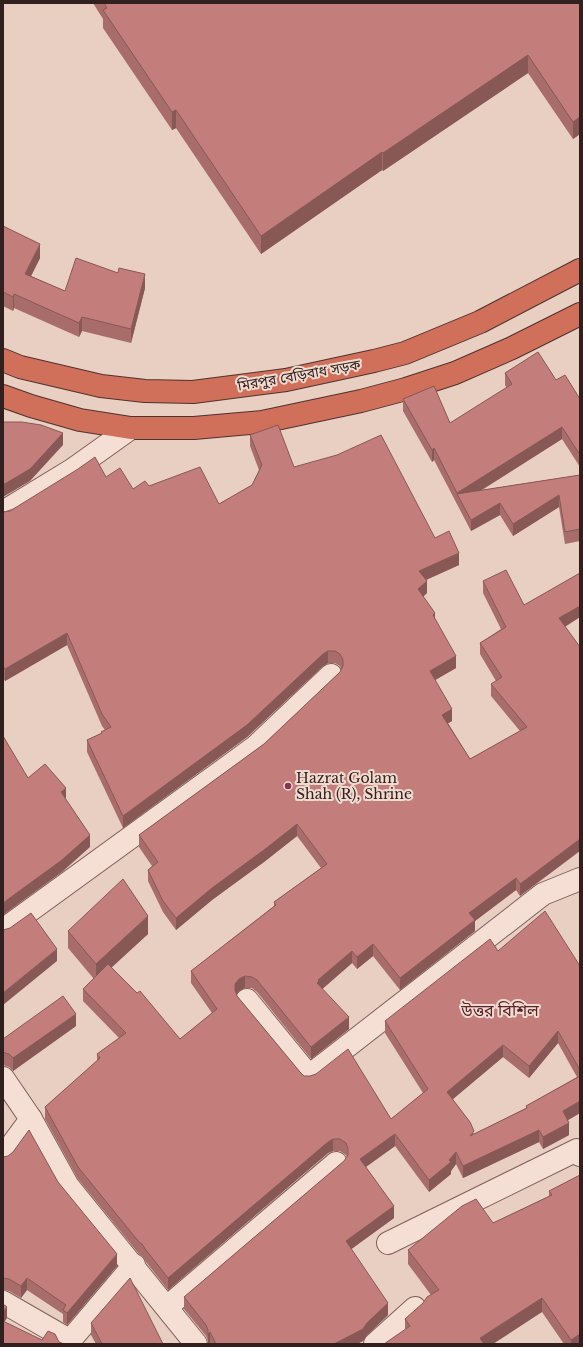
<svg xmlns="http://www.w3.org/2000/svg" width="583" height="1347" font-family="'Libre Baskerville','Noto Sans Bengali',serif">
<style>
.lines{fill:none;stroke-linecap:round;stroke-linejoin:round}
.street-casing{stroke:#80605b;stroke-width:24}
.highway-casing{stroke:#4e322f;stroke-width:24}
.street{stroke:#f5ded4;stroke-width:22}
.highway{stroke:#d06f5a;stroke-width:22}
.wall{fill:#a86c6a;fill-rule:evenodd}
.shaded-wall{fill:#885856}
.building{fill:#c37e7b;stroke:#885856}
.poi-dot{fill:#893154;stroke:#f1dbd0;stroke-width:1.5}
.labels{text-anchor:middle;stroke-width:4;stroke-linejoin:round;paint-order:stroke}
.street-label{font-size:14px;fill:#32201e;stroke:#f1dbd0}
.poi-label{font-size:14px;fill:#32201e;stroke:#f1dbd0;text-anchor:start}
.quarter-label{font-size:16px;fill:#5a222b;stroke:#f1dbd0}
</style>
<rect width="100%" height="100%" fill="#e9cec2"/>
<g class="lines">
<g class="street-casing">
<g id="street">
<polyline points="3,512 72,470 131,428"/>
<polyline points="3,930 255,747 331,675"/>
<polyline points="247,1000 309,1076 543,894 580,879"/>
<polyline points="3,1078 31,1119 68,1186 196,1344"/>
<polyline points="3,1157 31,1119"/>
<polyline points="388,1243 577,1150 580,1155"/>
<polyline points="3,1302 69,1340"/>
<polyline points="167,1307 336,1163"/>
<polyline points="67,1344 134,1265"/>
<polyline points="375,1344 415,1308"/>
</g>
</g>
<g class="highway-casing">
<g id="highway">
<polyline points="3,360 20,367 101,386 145,391 193,392 286,380 374,361 405,353 480,322 580,270"/>
<polyline points="3,396 31,406 80,420 131,428 194,428 262,422 361,401 406,389 455,373 512,348 580,314"/>
</g>
</g>
<use href="#street" class="street"/>
<use href="#highway" class="highway"/>
</g>
<g class="wall">
<polygon points="93,3 580,3 580,134 573,139 528,73 383,171 382,170 261,254 176,128 172,130 103,28 103,19"/>
<polygon points="3,226 40,258 31,276 65,291 145,288 131,343 82,331 79,337 14,308 13,311 3,306"/>
<polygon points="505,373 556,380 580,399 580,467 562,439 482,490 580,475 580,541 565,544 559,507 513,536 500,515 471,531 434,460 432,462 403,411 403,399 450,423 507,388 505,385"/>
<path d="M250,435L294,467L435,538L459,565L426,580L427,593L423,597L435,619L456,668L435,680L452,721L448,723L470,759L520,731L491,696V684L496,681L480,654V643L501,629L483,593V581L524,605L580,617L565,627L520,896L516,890L475,921V931L400,990L373,956L357,969L352,963L322,989L349,1029L311,1059L257,992L252,988H245L239,991L236,994L237,996L300,1072L304,1076L391,1119L423,1093L385,1033V1021L498,951L580,966V1113L568,1120L569,1135L543,1149L539,1142L463,1178L456,1164L451,1171V1174L429,1192L395,1146L366,1167L394,1218L351,1249L388,1315L367,1335L363,1341L357,1344H208V1341L206,1336L184,1309V1297L344,1161L347,1157L346,1155L340,1151H333L328,1153L168,1290L146,1262L142,1256L139,1254L78,1179L45,1119V1107L97,1061V1054L119,1038L83,1001V989L94,979L68,948V931L148,934L111,967L180,1039L212,1013L191,983V971L274,906V902L321,868L297,836L264,862L212,900L176,930L163,912L148,881V870L152,866L139,847V835L264,744L340,672L341,669L340,666L335,663H328L323,666L247,737L123,828L87,752V740L101,734V732L105,730L102,726L67,645L5,681L3,678V512L106,477L133,489L149,486L219,504L252,485L259,470L250,446ZM558,1043L577,1077L526,1106V1108L474,1134L453,1099L503,1057L529,1078Z"/>
<polygon points="76,1026 13,1071 9,1067 5,1066 3,1063 3,1039"/>
<polygon points="3,1157 58,1182 117,1266 67,1325 63,1322 63,1314 27,1290 21,1298 9,1291 3,1290"/>
<polygon points="580,1175 580,1344 564,1344 542,1312 405,1329 405,1319 423,1303 431,1295 408,1264 408,1250 493,1223 549,1196 549,1191"/>
<polygon points="91,1323 163,1344 96,1344 91,1335"/>
</g>
<g class="shaded-wall">
<polygon points="528,55 528,73 383,171 383,153"/>
<polygon points="176,110 176,128 172,130 172,112"/>
<polygon points="580,117 580,134 573,139 573,122"/>
<polygon points="382,152 382,170 261,254 261,236"/>
<polygon points="40,244 40,258 25,288 25,274"/>
<polygon points="145,274 145,288 131,343 131,329"/>
<polygon points="14,294 14,308 13,311 13,297"/>
<polygon points="82,317 82,331 79,337 79,323"/>
<polygon points="562,427 562,439 462,502 457,494 457,505 457,493"/>
<polygon points="63,433 63,445 30,481 3,497 3,485"/>
<polygon points="434,448 434,460 432,462 432,450"/>
<polygon points="559,495 559,507 513,536 513,524"/>
<polygon points="500,503 500,515 471,531 471,520"/>
<polygon points="459,553 459,565 419,583 419,571"/>
<polygon points="427,581 427,593 418,601 418,589"/>
<polygon points="580,606 580,617 559,630 559,618"/>
<polygon points="435,613 435,625 433,615"/>
<polygon points="67,633 67,645 5,681 5,669"/>
<polygon points="328,651 328,663 323,666 247,737 123,828 123,816 323,654"/>
<polygon points="456,656 456,668 430,683 430,671"/>
<polygon points="452,709 452,721 442,727 442,715"/>
<polygon points="66,788 66,800 61,792"/>
<polygon points="297,824 297,836 264,862 212,900 176,930 176,918 212,888"/>
<polygon points="90,835 90,847 62,872 3,915 3,903"/>
<polygon points="580,839 580,851 520,896 520,884"/>
<polygon points="516,878 516,890 475,921 475,931 400,990 400,978 469,913"/>
<polygon points="148,916 148,934 96,982 96,964"/>
<polygon points="373,944 373,956 357,969 357,957"/>
<polygon points="57,949 57,961 3,1005 3,993"/>
<polygon points="352,951 352,963 319,992 317,983 318,980"/>
<polygon points="245,976 245,988 239,991 235,996 235,984 239,979"/>
<polygon points="76,1014 76,1026 13,1071 13,1058"/>
<polygon points="349,1017 349,1029 311,1059 311,1047"/>
<polygon points="558,1031 558,1043 529,1078 529,1066"/>
<polygon points="503,1045 503,1057 447,1104 447,1092"/>
<polygon points="580,1101 580,1113 563,1123 563,1111"/>
<polygon points="569,1123 569,1135 543,1149 543,1137"/>
<polygon points="539,1130 539,1142 463,1178 463,1166"/>
<polygon points="395,1134 395,1146 360,1171 360,1159"/>
<polygon points="333,1139 333,1151 328,1153 168,1290 168,1278 328,1142"/>
<polygon points="456,1152 456,1164 451,1171 451,1174 429,1192 429,1180 449,1160"/>
<polygon points="394,1206 394,1218 346,1253 346,1241"/>
<polygon points="117,1254 117,1266 67,1325 67,1313"/>
<polygon points="27,1278 27,1290 21,1298 21,1286"/>
<polygon points="542,1298 542,1312 493,1344 480,1344 480,1338"/>
<polygon points="388,1303 388,1315 367,1335 363,1341 357,1344 334,1344 367,1323"/>
<polygon points="7,1307 7,1318 3,1324 3,1312"/>
<polygon points="210,1332 210,1344 208,1344 208,1334"/>
<polygon points="580,1334 580,1344 571,1344 571,1340"/>
</g>
<g class="building">
<polygon points="104,3 580,3 580,117 573,122 528,55 383,153 382,152 261,236 176,110 172,112 103,10 107,8"/>
<polygon points="3,226 40,244 25,274 65,291 76,258 118,273 119,268 145,274 131,329 82,317 79,323 14,294 13,297 3,292"/>
<polygon points="538,352 556,380 565,375 580,399 580,455 562,427 457,493 434,448 432,450 403,399 434,386 450,423 512,384 505,373"/>
<polygon points="3,422 22,422 41,425 63,433 30,469 3,485"/>
<polygon points="278,425 294,467 337,455 381,435 435,538 449,531 459,553 419,571 427,581 418,589 435,613 433,615 456,656 430,671 452,709 442,715 470,759 527,727 491,684 502,677 480,643 506,627 483,581 506,570 524,605 580,573 580,606 559,618 580,647 580,839 520,884 516,878 469,913 475,920 400,978 373,944 357,957 352,951 318,980 319,981 317,983 349,1017 311,1047 257,980 252,977 245,976 239,979 235,984 235,990 237,996 300,1072 304,1076 310,1076 316,1074 348,1049 391,1119 428,1089 385,1021 490,939 498,951 545,911 580,966 580,1070 558,1031 529,1066 503,1045 447,1092 470,1122 474,1131 470,1136 527,1108 526,1106 580,1076 580,1101 563,1111 569,1123 543,1137 539,1130 463,1166 456,1152 449,1160 451,1162 429,1180 395,1134 360,1159 394,1206 346,1241 388,1303 367,1323 363,1329 334,1344 216,1344 210,1332 208,1334 208,1330 206,1325 184,1297 344,1161 348,1155 348,1148 346,1143 340,1139 333,1139 328,1142 168,1278 146,1250 142,1244 139,1242 78,1167 45,1107 100,1058 97,1054 126,1033 83,989 108,964 137,993 140,991 180,1039 217,1009 191,971 276,905 274,902 327,864 297,824 264,850 212,888 176,918 163,901 148,870 158,862 139,835 264,744 340,672 343,666 343,660 340,654 335,651 328,651 323,654 247,725 123,816 87,740 102,733 101,732 111,727 102,714 67,633 5,669 3,666 3,512 10,511 78,469 95,457 106,477 120,468 133,489 145,481 149,486 200,467 219,504 252,485 262,465 250,435"/>
<polygon points="580,475 580,529 565,532 559,495 513,524 500,503 471,520 457,494"/>
<polygon points="3,736 28,778 45,764 66,788 61,792 90,835 62,860 3,903"/>
<polygon points="123,879 148,916 96,964 68,931"/>
<polygon points="31,913 57,949 3,993 3,930 10,928"/>
<polygon points="63,996 76,1014 13,1058 9,1054 5,1053 3,1051 3,1039"/>
<polygon points="29,1130 58,1182 117,1254 67,1313 63,1310 66,1305 27,1278 21,1286 9,1279 3,1278 3,1157 8,1156 13,1152"/>
<polygon points="580,1175 580,1252 579,1252 580,1254 580,1334 571,1340 542,1298 480,1338 484,1344 384,1344 410,1326 405,1319 423,1303 427,1297 439,1290 408,1250 462,1206 476,1199 493,1223 552,1195 549,1191"/>
<polygon points="130,1278 163,1344 102,1344 91,1323"/>
<polygon points="3,1304 7,1307 3,1312"/>
<polygon points="3,1321 42,1340 48,1331 55,1334 59,1342 64,1344 3,1344"/>
</g>
<circle class="poi-dot" cx="288" cy="786" r="4"/>
<g class="labels">
<g class="street-label">
<text transform="translate(299 375) rotate(-10)" y="5">মিরপুর বেড়িবাধ সড়ক</text>
</g>
<g class="poi-label">
<text x="296" y="783">Hazrat Golam<tspan x="296" dy="16">Shah (R), Shrine</tspan></text>
</g>
<g class="quarter-label">
<text x="500" y="1016">উত্তর বিশিল</text>
</g>
</g>
<rect width="583" height="1347" fill="none" stroke="#32201e" stroke-width="8"/>
</svg>
